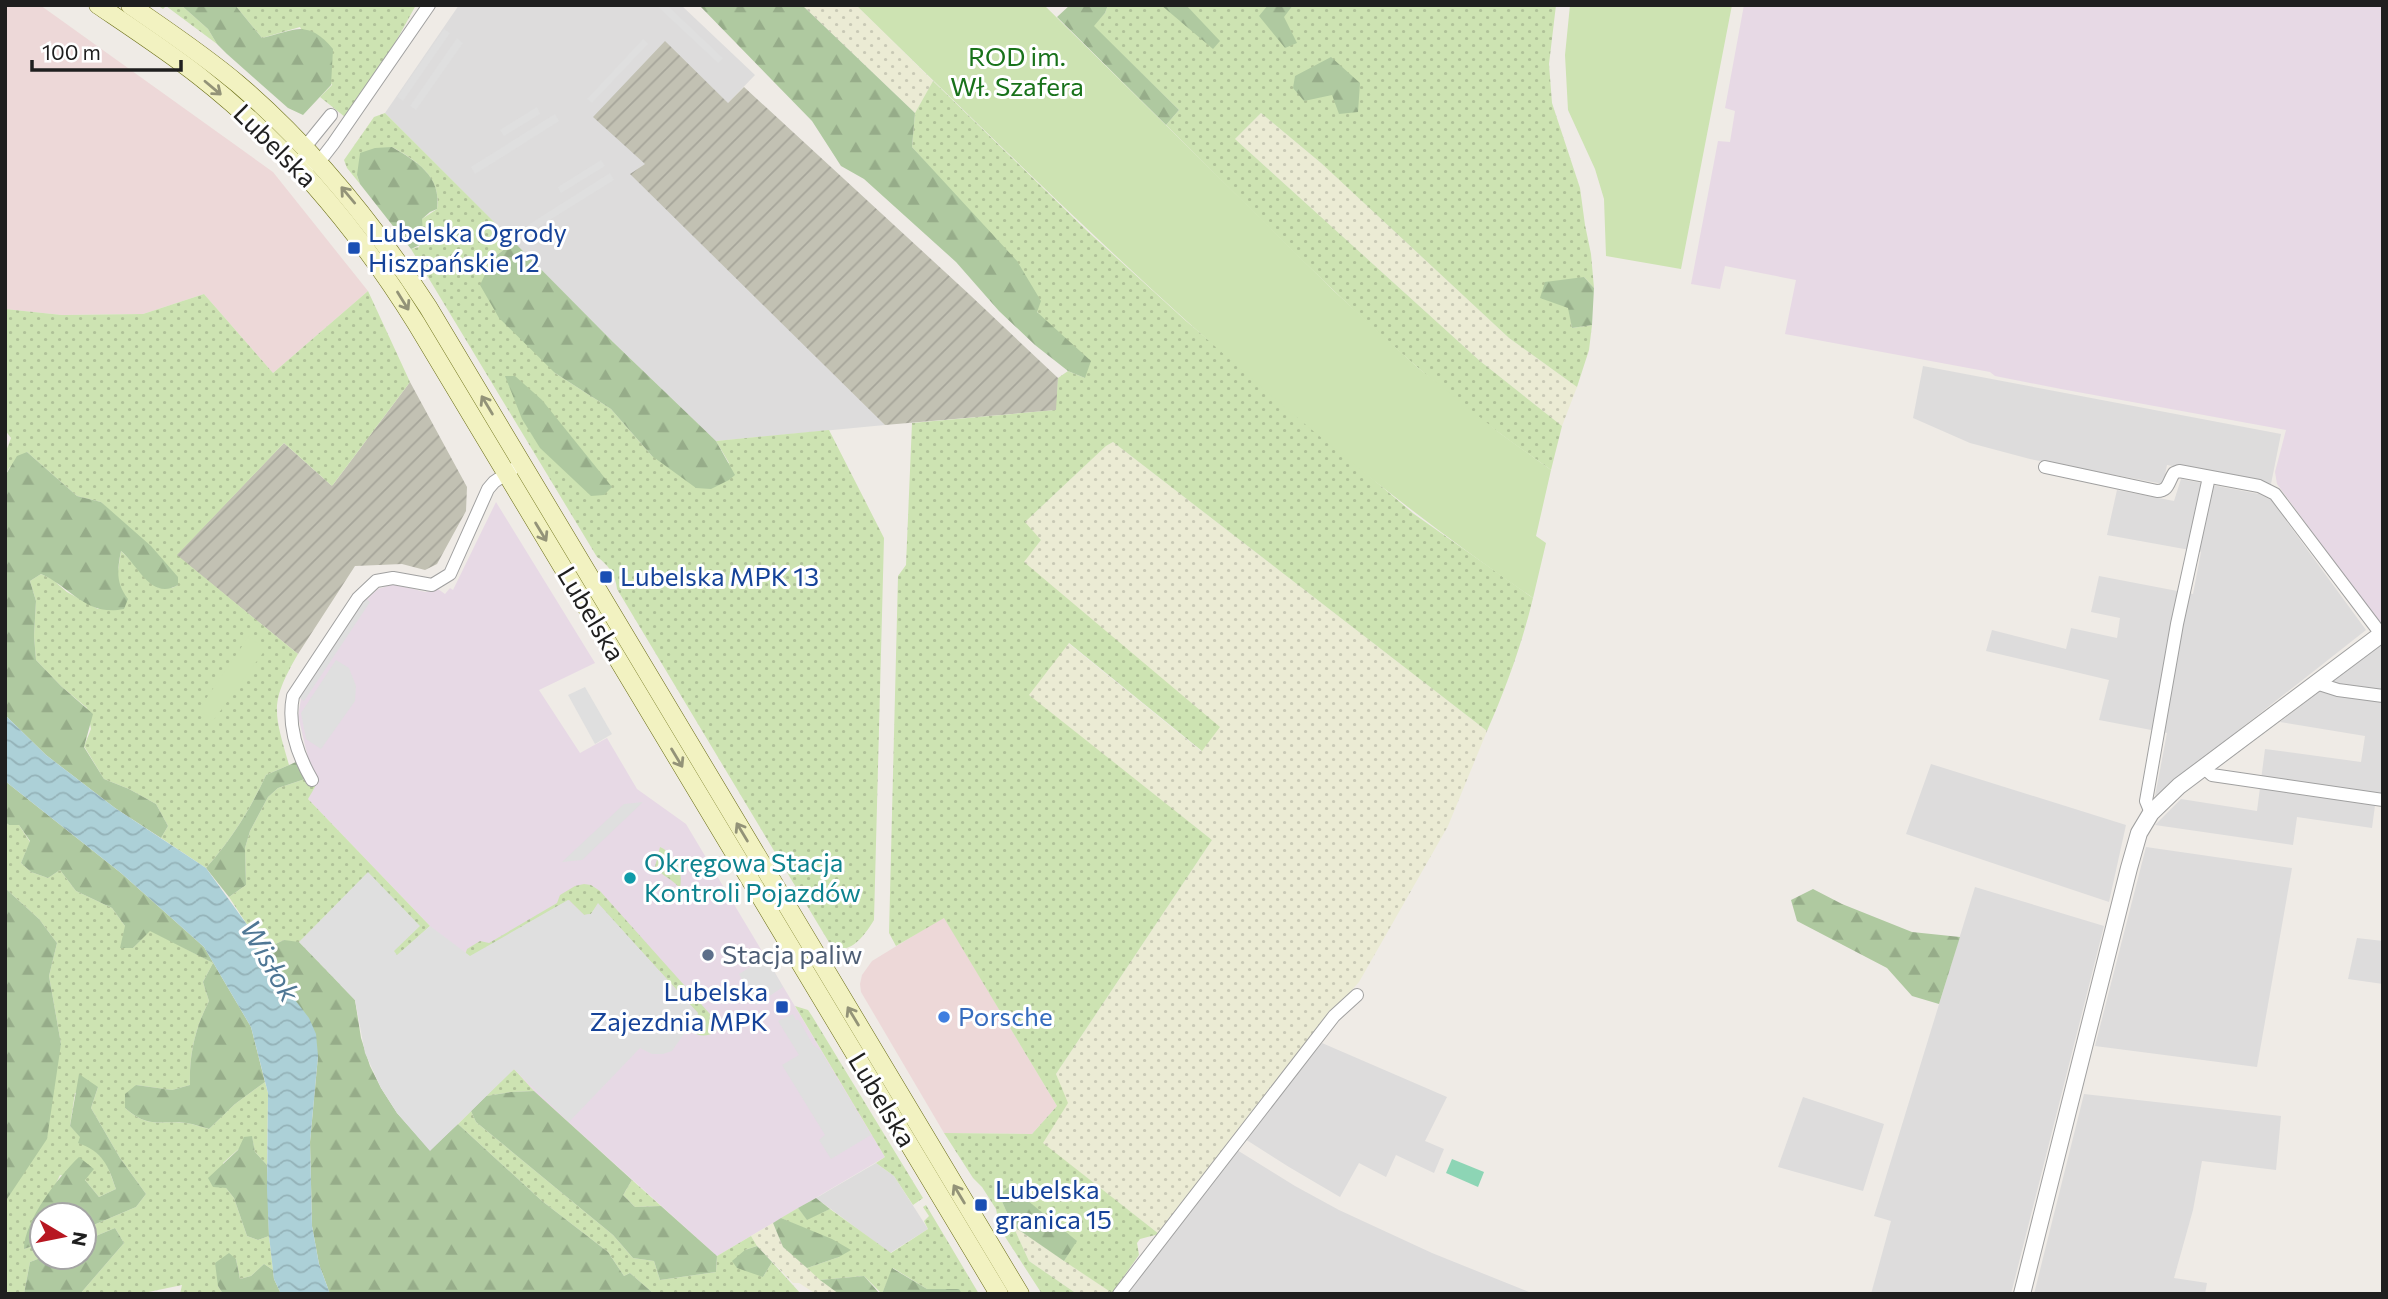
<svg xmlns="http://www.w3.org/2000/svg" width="2388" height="1299" font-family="Commissioner,sans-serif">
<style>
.residential{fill:#dddcdc}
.commercial{fill:#edd8d8}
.industrial{fill:#e7d9e5}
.construction{fill:url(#construction-furrows)}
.farmland{fill:url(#farmland-dots)}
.grass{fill:url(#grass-dots)}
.forest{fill:url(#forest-firs)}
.garden{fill:#cde3b2}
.pitch{fill:#8dd5b5}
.parking{fill:#dfdfdf}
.water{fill:url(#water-waves)}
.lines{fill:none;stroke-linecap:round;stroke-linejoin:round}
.minor-casing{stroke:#a0a0a0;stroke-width:14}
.tertiary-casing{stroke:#a0a0a0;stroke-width:18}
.secondary-casing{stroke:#676b11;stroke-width:19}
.minor{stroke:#fff;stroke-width:12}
.tertiary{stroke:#fff;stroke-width:16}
.secondary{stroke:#f2f2c1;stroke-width:18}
.oneway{stroke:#939378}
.transit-dot{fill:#1a4fb4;stroke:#fff;stroke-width:2.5}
.culture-dot{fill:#0f9aa8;stroke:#fff;stroke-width:2.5}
.service-dot{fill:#5c6f8a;stroke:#fff;stroke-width:2.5}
.shop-dot{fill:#3f7fe0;stroke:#fff;stroke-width:2.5}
.labels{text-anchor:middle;stroke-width:6;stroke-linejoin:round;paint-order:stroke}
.park-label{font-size:26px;fill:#18721a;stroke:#fff}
.street-label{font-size:26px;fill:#1f1f1f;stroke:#fff}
.transit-label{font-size:26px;fill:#164399;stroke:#fff;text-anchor:start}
.culture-label{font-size:26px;fill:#0d838f;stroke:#fff;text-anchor:start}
.service-label{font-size:26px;fill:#4e5e75;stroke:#fff;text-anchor:start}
.shop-label{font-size:26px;fill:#366cbe;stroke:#fff;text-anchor:start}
.water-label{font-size:28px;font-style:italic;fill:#4f7795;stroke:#fff}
</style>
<defs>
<pattern id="construction-furrows" width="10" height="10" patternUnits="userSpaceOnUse" patternTransform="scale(1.75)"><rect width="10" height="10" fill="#c2c1b3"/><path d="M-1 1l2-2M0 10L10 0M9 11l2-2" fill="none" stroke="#a6a59a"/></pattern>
<pattern id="farmland-dots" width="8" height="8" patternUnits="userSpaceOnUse" patternTransform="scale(1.75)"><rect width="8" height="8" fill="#ebebd4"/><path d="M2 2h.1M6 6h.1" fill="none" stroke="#c9c9b6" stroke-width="1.8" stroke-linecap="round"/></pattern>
<pattern id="grass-dots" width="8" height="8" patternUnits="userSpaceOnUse" patternTransform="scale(1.75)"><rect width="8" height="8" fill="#cde3b2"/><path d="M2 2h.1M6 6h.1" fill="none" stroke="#b0c299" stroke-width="1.8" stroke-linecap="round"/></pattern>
<pattern id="forest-firs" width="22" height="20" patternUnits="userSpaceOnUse" patternTransform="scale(1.75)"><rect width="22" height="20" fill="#afc9a0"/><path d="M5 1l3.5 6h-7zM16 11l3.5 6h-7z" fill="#96ac89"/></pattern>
<pattern id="water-waves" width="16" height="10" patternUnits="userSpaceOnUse" patternTransform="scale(1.75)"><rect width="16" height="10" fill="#acd0d7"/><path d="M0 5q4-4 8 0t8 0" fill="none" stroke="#94b2b8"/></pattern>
</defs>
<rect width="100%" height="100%" fill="#efebe6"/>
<g class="residential">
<polygon points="459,5 681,5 755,75 728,103 594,117 646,164 631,174 885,425 716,441 613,342 385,113"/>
<polygon points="1923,366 2281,434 2271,484 2167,465 2163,484 2030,459 1970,443 1913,418"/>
<polygon points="2181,479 2259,494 2271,500 2366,630 2155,796 2167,733 2099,720 2109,680 1986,651 1992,630 2066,649 2071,628 2117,638 2120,618 2091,612 2099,576 2193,594 2201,552 2107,535 2117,490 2174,501"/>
<polygon points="2383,642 2383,798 2376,798 2372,828 2297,817 2293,845 2155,825 2181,799 2257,811 2265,749 2361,762 2365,736 2280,722"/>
<polygon points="1931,764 2126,825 2109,902 1906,834"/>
<polygon points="2146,847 2292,868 2257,1067 2095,1046"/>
<polygon points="1975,887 2104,926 2011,1294 1871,1294 1891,1221 1874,1216"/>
<polygon points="2357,938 2383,941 2383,984 2348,979"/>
<polygon points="1322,1043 1447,1097 1425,1141 1444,1149 1434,1173 1396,1155 1386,1177 1359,1163 1340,1197 1289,1167 1245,1139"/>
<polygon points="2084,1094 2281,1116 2276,1170 2202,1161 2193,1210 2174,1278 2207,1283 2205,1294 2034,1294"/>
<polygon points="1803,1097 1884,1124 1863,1191 1778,1167"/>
<polygon points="1237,1150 1295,1186 1339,1210 1432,1253 1534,1294 1125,1294"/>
<polygon points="876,1163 894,1176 928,1229 890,1253 816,1198"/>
</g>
<g class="commercial">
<polygon points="5,5 40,5 273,172 368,291 273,373 204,294 143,314 62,315 5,309"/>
<polygon points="944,917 1057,1106 1032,1134 944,1133 861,992 860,984 862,975 872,961"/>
</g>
<g class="industrial">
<polygon points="1744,5 2383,5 2383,620 2379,623 2277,484 2275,472 2286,430 2061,389 1995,376 1990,372 1785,334 1796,280 1725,266 1720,289 1691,284 1718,141 1730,142 1735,111 1725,108"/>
<polygon points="496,502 595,663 539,690 580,753 607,738 637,789 686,824 885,1157 717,1256 534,1091 514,1069 430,1151 430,926 307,798 315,787 298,716 301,699 366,600 378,589 394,584 425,592 438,589 445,594 450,588 453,590"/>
</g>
<g class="construction">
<polygon points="665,41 728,103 744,87 970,295 1058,378 1057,410 885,425 630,174 645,164 593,117"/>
<polygon points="410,382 467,487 466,511 437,564 425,570 402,564 355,566 298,654 176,555 284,443 332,486"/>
</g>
<g class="farmland">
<polygon points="802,5 856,5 933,81 915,113"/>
<polygon points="1261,113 1321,163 1509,338 1577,387 1562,426 1480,361 1235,139"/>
<polygon points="1113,442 1487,731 1448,826 1359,982 1330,1015 1159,1234 1042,1143 1067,1103 1056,1074 1212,840 1028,695 1068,643 1201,751 1219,727 1023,562 1041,540 1024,523 1106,446"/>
<polygon points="773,1223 783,1247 839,1294 816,1294 799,1283 793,1283 757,1246 751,1236"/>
<polygon points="1013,1226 1112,1293 1111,1294 1077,1294 1029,1261"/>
</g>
<g class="grass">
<polygon points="157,5 181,5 208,29 217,44 166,6 163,9"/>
<polygon points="235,5 416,5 389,54 345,117 320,97 332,85 300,27 262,38"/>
<path d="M1108,5H1556L1549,64L1552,103L1580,188L1585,225L1591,254L1594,288L1584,277L1569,308L1572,328L1592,325L1589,350L1577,387L1509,338L1321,163L1261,113L1235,139L1480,361L1562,426L1551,470C1504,437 1458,403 1416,366C1329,290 1248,206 1166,125L1179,110L1093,26L1105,13Z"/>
<path d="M933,81L1085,229L1186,321L1414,514L1533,598C1522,644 1506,688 1487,731L1113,442L1106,446L1025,522L1041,540L1024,562L1220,727L1202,751L1069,643L1029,695L1212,840L1056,1074L1068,1103L1043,1143L1159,1234L1140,1239L1137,1243L1139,1255L1112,1293L1064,1261L1076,1241L999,1195L1029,1261L1077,1294H1042L1000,1229L996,1209L982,1187L973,1178L944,1133L1032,1134L1057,1106L944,918L896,946L889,933L898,576L906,565L912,423L1056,410L1058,378L1068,371L1085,378L943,182L912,147L915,113Z"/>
<path d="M385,113L514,242L493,258L555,373L611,409L652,456L729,463L716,441L829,430L884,538L874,920C865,935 848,959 830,944L617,589C616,576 608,564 597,557L411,249L419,247L422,238V219L437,209C442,177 416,160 392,147L357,175L360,184L347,168L344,160L374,117Z"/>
<path d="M368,291L410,382L332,486L284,443L177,555L298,654C269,704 274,712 289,765L266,775C250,810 232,839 206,868L161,838L168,826L156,804L129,789L104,779L84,746L91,729L87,708L61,686L36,660L34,636L36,601L30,581L41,574L52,579L67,592L98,609L121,590L117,577L121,551L159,588H172L178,585L101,502L77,496L27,452L9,468L5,476V454L11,438L5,430V309L62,315L143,314L204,294L273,373Z"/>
<polygon points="305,779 314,783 315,787 308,799 430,926 406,948 418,962 340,985 284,940 258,952 248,926 229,897 246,885 245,848 250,831 268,797 278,788"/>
<path d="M5,822L9,825H19L30,842L21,863L31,872L48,878L60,870L76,891L112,908L125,926L133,948L150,930L213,963L203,982L209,1001C195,1028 189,1055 190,1085L172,1090L136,1085L125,1108C149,1129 158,1120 186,1123C194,1124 201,1127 209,1129L235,1104L265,1082L268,1093L267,1165L255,1152L252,1137L223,1163L226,1188L234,1198L247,1236L258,1240L269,1236L273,1270L264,1264L251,1276L240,1279L236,1259L218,1286L223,1294H180L182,1285L139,1294H80L124,1243L115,1228L84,1241V1229L136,1207L146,1194L120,1158L91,1108L98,1087L75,1093L70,1126L106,1162L116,1189L99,1197L85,1180L60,1175L24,1249L42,1243L43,1257L30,1262L24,1294H5V1202L16,1183L61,1044L49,976L57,943L39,919L5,888Z"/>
<path d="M660,847C679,856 686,878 677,897L675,895L678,886C670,878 661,875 655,867Z"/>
<path d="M584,884L591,885L600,891L718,1023L716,1032C707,1037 698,1037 690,1030L698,1013L598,904L591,914L584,915L569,900L470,957L464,958L467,949L480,941L489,943L557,903L560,895L575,886Z"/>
<polygon points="795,1006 808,1010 812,1016 923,1198 913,1205 894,1176 876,1163 885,1157"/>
<polygon points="514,1069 534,1091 511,1092 486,1096"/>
<polygon points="471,1111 476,1122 613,1235 633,1258 654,1261 660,1280 716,1272 717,1256 751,1236 757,1246 745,1250 763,1277 772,1262 801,1294 654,1294 630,1273 624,1276 608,1252 542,1201 458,1124"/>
<polygon points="632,1180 661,1206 635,1207 623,1195"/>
<polygon points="926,1205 979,1294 962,1294 958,1289 927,1289 893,1268 882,1294 864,1276 820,1280 807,1268 839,1257 800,1227 781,1218 798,1208 807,1219 830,1209 891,1253 928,1229 924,1221 929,1216 923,1207"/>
</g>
<g class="forest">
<path d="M181,5H235L262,38C295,30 308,19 333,49L331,85L303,115L288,108L227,54L217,44L208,29Z"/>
<polygon points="699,5 802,5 915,113 912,147 1017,261 1041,301 1037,312 1091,361 1085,378 1068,371 1035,345 999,311 956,262 864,179 841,166 812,121"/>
<polygon points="1070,5 1108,5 1105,13 1094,26 1179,110 1166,125 1057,17"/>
<polygon points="1161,5 1186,5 1220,41 1213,49"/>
<polygon points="1268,5 1293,5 1284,17 1297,43 1285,48 1259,16"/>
<polygon points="1331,57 1360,83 1358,112 1339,114 1332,95 1304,101 1293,88 1295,76"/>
<path d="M392,147C416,161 442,176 437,209L430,212L422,219L424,243L411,249L360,184L357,175L360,153L375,148Z"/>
<polygon points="514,242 613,342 716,441 735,475 729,480 711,489 696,488 652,456 611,409 555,373 499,318 480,285 493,258"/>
<polygon points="1584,277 1594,288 1592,325 1572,328 1568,308 1540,298 1545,282"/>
<polygon points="505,376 515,376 542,400 612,487 604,495 591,496 540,448 522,419"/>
<path d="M27,452L77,496L101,502L151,546L178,577V585C151,601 138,565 121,551C117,571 116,583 128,599L124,609C86,617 71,587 41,574L30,581L36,601L34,636L36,660L61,686L93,714L84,747L104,779L129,789L156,804L168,826L161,838L115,808L46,755L5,715V476L17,456Z"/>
<path d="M296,762L305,779L278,788L268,797L250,831L245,848L246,885L229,897L206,868C232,839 250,810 266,775Z"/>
<path d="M5,781L121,873L204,947L251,1027L265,1082L235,1104L209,1129C202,1127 194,1124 186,1123C159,1120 149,1129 125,1108V1094L136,1085L172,1090L190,1085C189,1055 195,1028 209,1001L203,982L213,963L150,931L133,948H120L125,926L112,908L76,891L60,870L48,878L31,872L21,863L30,841L19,825H9L5,822Z"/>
<polygon points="5,888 39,919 57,943 49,976 61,1044 47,1139 5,1202"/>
<polygon points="1813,889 1842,904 1912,932 1960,937 1939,1004 1912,996 1887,968 1797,921 1791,900"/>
<polygon points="284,940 299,942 355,1000 361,1038 370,1066 381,1088 397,1113 430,1150 458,1124 542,1201 608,1252 624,1276 630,1273 654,1294 330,1294 319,1264 312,1226 310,1142 318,1056 258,952"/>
<path d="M79,1074L98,1087L91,1108L120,1158L146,1194L136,1207L84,1229V1215H42V1243L24,1249C24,1221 59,1176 79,1157L94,1169L85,1180L99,1197L116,1189C108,1165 103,1152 78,1143L80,1137L70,1126Z"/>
<polygon points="534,1091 632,1180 623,1195 635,1207 661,1206 717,1256 716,1272 660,1280 654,1261 633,1258 613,1235 476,1122 471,1111 486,1096 511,1092"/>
<polygon points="252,1136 255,1152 267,1165 269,1236 258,1240 247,1236 234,1198 226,1188 213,1187 208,1178 238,1150 244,1137"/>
<polygon points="1010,1186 1077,1241 1064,1261 1013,1226 999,1195"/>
<polygon points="816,1198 830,1209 807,1220 798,1208"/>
<polygon points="781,1218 832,1239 851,1250 839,1257 807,1268 783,1247 773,1223"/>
<polygon points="115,1228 124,1243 80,1294 24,1294 30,1262 43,1257 84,1257 84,1241"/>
<polygon points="757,1246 772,1262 763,1277 737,1268 732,1261 745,1250"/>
<polygon points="229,1253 236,1259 240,1279 251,1276 264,1264 273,1270 274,1279 281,1294 223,1294 218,1286 215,1263"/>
<polygon points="892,1268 927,1289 959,1289 962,1294 882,1294"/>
<polygon points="864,1276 880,1294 839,1294 820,1280"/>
</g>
<g class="garden">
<path d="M856,5H1044L1334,291L1417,367L1501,434L1551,470L1536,536L1546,543L1533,598C1284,428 1071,215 856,5Z"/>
<polygon points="1570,5 1732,5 1681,269 1606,256 1604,199 1595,169 1568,110 1565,55"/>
<polygon points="249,636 265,650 213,721 199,709"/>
</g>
<polygon class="pitch" points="1452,1159 1484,1172 1478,1187 1446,1173"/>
<g class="parking">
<polygon points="660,5 667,5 723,58 718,63 658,7"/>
<polygon points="444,29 450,33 403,101 397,97"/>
<polygon points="457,38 463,43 416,110 410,106"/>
<polygon points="643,39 648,44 592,103 587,99"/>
<polygon points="537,107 540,114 504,136 500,130"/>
<polygon points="555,114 559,121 475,174 471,167"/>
<polygon points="601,160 605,166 561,193 558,187"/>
<polygon points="610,173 614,180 532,231 528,225"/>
<polygon points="365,598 370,602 304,701 298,697"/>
<polygon points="336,660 349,668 356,686 355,701 321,749 306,739 301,713"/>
<polygon points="585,687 612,734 595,744 568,695"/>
<polygon points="643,802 582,860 562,862 624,804"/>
<polygon points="368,872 420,926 394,951 397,955 430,926 470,956 568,900 584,915 591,914 598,903 698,1014 672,1051 663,1054 652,1054 640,1048 569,1122 514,1069 430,1151 397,1113 381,1088 365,1053 355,1000 299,942"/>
<polygon points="766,957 783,987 756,1005 739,974"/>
<polygon points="793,1014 796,1020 799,1020 813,1045 820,1050 871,1135 831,1159 819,1140 825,1135 782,1065 799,1055 778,1021"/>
</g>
<polygon class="water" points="5,715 46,755 115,808 206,868 248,926 258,952 309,1018 316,1034 318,1056 310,1142 312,1226 319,1264 330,1294 281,1294 274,1279 269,1236 267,1189 268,1093 251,1027 204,947 121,873 5,781"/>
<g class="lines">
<g class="minor-casing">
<g id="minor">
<polyline points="311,165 319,162 333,144 429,5"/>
<polyline points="302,170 305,147 331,115"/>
<path d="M2045,467L2157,491C2169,491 2168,482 2174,473L2179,471L2259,486L2275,494L2381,634"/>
<polyline points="2316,683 2338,690 2383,696"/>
<polyline points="2203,767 2212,775 2383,800"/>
<path d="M312,780C297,754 287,726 293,696L358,598L376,581L393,578L432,585L450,574L488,489L494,482L513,469"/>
<polyline points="2151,813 2146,801 2177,624 2209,477"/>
<polyline points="1119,1294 1334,1016 1357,995"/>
</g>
</g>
<g class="tertiary-casing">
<polyline id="tertiary" points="2022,1294 2129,868 2139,833 2151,813 2179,786 2383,633"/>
</g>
<g class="secondary-casing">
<g id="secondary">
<path d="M98,5C132,28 167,51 199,76C287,145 357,228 416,323L999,1294"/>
<path d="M130,5C166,30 204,55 238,84C313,148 374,224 428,307L1020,1294"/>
</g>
</g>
<use href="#minor" class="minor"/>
<use href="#tertiary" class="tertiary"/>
<use href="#secondary" class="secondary"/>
</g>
<defs><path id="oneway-shaft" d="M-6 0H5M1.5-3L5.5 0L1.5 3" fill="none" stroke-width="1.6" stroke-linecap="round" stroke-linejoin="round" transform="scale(1.75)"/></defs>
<g class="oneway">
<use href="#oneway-shaft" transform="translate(213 88) rotate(40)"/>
<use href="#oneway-shaft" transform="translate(348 195) rotate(-130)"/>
<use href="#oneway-shaft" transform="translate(403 301) rotate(58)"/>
<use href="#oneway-shaft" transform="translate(487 405) rotate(-121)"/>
<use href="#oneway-shaft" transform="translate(541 532) rotate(59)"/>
<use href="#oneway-shaft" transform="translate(677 758) rotate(59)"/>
<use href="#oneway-shaft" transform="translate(742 832) rotate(-121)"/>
<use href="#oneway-shaft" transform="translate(853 1016) rotate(-121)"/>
<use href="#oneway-shaft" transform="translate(959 1194) rotate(-121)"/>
</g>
<g class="transit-dot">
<rect x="347" y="241" width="14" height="14" rx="3.5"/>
<rect x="599" y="570" width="14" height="14" rx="3.5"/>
<rect x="775" y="1000" width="14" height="14" rx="3.5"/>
<rect x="974" y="1198" width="14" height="14" rx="3.5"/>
</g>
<circle class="culture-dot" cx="630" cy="878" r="7"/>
<circle class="service-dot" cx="708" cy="955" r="7"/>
<circle class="shop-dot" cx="944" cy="1017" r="7"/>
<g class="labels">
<g class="park-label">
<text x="1017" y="66">ROD im.<tspan x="1017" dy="30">Wł. Szafera</tspan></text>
</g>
<g class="street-label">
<text transform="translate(275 146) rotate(45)" y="9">Lubelska</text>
<text transform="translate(591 614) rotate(59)" y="9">Lubelska</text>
<text transform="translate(882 1100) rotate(59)" y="9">Lubelska</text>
</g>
<g class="transit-label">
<text x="368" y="242">Lubelska Ogrody<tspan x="368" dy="30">Hiszpańskie 12</tspan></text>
<text x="620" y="586">Lubelska MPK 13</text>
<text x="768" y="1001" text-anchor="end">Lubelska<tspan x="768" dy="30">Zajezdnia MPK</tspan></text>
<text x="995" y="1199">Lubelska<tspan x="995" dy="30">granica 15</tspan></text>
</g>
<g class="culture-label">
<text x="644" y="872">Okręgowa Stacja<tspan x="644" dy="30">Kontroli Pojazdów</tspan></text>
</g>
<g class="service-label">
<text x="722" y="964">Stacja paliw</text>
</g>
<g class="shop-label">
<text x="958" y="1026">Porsche</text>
</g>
<g class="water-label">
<text transform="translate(270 961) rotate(60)" y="10">Wisłok</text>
</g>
</g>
<rect width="2388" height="1299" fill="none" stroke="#1f1f1f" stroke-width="14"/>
<g transform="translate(63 1236) rotate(100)"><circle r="33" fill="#ffffff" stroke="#a5a5a5" stroke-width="2"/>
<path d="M0-5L12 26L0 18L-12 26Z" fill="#b71721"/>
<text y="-10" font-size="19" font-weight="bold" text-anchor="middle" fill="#1f1f1f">N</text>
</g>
<path d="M32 60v10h149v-10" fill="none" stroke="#1f1f1f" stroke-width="3.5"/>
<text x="42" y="60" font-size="21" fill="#1f1f1f" stroke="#ffffff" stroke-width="5" paint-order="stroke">100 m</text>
</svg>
